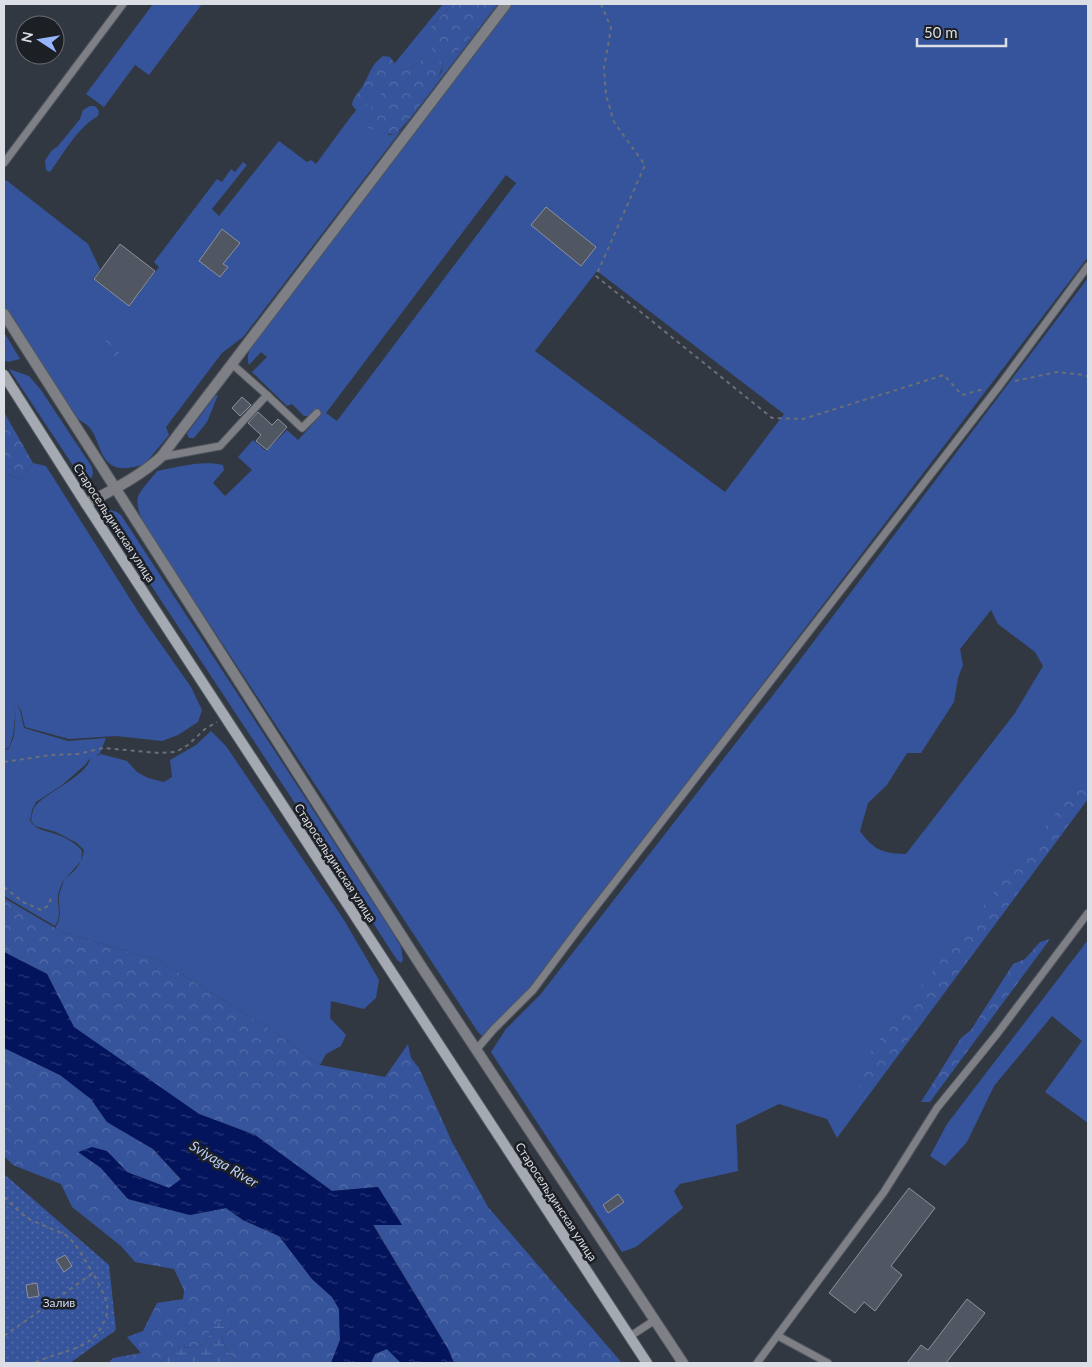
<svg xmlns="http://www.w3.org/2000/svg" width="1092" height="1367" font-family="Lato,sans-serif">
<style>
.green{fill:#36549b;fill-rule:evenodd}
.forest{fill:url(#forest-crowns)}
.wetland{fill:url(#wetland-marsh)}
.garden{fill:url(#garden-dots)}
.water{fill:url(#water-ripples)}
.building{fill:#515762;stroke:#8c929e}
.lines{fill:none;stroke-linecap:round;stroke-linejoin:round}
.lane-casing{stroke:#50565f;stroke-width:9}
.street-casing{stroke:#50565f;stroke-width:12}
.secondary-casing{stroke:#50565f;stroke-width:12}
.path{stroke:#696e77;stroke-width:2;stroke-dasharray:4 4;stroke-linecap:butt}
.lane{stroke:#7e8086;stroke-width:7}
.street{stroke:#7e8086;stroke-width:10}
.secondary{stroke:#a5a9b2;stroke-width:10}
.labels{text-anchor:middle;stroke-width:5;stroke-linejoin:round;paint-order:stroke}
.street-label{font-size:12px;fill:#dbdee5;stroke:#1c1f24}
.park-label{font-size:12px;fill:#d2dcf2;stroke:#1c1f24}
.water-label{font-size:14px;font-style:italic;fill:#bacff9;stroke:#1c1f24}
</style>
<defs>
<pattern id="forest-crowns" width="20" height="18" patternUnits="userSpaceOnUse" patternTransform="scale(1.25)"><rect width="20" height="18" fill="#36549b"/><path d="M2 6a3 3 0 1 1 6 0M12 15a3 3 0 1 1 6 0" fill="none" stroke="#526ca9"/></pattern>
<pattern id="wetland-marsh" width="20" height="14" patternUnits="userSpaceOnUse" patternTransform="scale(1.25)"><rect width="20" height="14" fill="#36549b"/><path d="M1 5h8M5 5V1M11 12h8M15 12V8" fill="none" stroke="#526ca9"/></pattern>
<pattern id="garden-dots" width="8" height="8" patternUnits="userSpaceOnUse" patternTransform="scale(1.25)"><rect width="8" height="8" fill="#36549b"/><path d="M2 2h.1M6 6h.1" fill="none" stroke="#526ca9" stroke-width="1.8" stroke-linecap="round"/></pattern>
<pattern id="water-ripples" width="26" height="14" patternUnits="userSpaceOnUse" patternTransform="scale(1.25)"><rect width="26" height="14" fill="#03145d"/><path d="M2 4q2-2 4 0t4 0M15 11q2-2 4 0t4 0" fill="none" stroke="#273674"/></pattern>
</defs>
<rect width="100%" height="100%" fill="#323842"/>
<g class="green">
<polygon points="153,4 202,4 149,75 135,65 104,107 86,94"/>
<path d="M443,4H453L432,25L456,53L486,19L495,4H498L243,337L222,353L166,427L169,435L144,465C137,466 128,469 120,468C98,465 101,438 88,426C85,423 81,421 78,419L4,306V182L6,180L88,244L100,269L93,279L129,306L159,267L154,262L217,179L222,182L231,169L235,172L243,162L247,165L212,209L219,216L279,141L307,162L311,160L316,164L349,119ZM427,56L443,64L442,71L402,129L396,134L388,135L402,70L415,65Z"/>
<path d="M513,4H1088V257L532,986L482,1036L478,1032L168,561C159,547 133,514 138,497C140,490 153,477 157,471C178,467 202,460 223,465L224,470L213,483L225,496L252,470L238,457L253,440L266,451L287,430L298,440L321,415L316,409L310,416H304L292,404L287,406L252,372L267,357L261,352L249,365C246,358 249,351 252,344ZM506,175L516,183L337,421L326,413ZM597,271L784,414L725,492L535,351Z"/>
<path d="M90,106H95L99,111L98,116C77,128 64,153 50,172L46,170L45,161L51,151L58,146L80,119L83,110Z"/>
<path d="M1088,278V799L837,1138L827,1119L779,1104L736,1125L738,1171L680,1184L674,1191L683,1208L636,1247L622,1252L491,1052L506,1029L540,995L787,677ZM991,610L998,624L1035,652L1043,666L1015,713L906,854C881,853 874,850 860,831L868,803L887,785L907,753H921L954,702L958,678L963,665L960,649Z"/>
<polygon points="4,332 20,359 8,362 4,360"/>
<polygon points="9,369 29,376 41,390 92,467 93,473 90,481 85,481 82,479"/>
<polygon points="218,395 207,422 194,438 189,438 187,434 188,432 215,396"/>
<path d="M33,463L46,466L139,613L191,687L202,710L198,722L178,735L162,741L116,736L69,739L25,727L21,710L16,704L20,710L24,728L68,741L106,738L100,753L96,756L101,754L127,761L137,772L148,778L164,782L172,777L170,760L196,745L211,731L226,746L344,920L379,980L376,998L364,1009L331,1001L330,1018L346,1035L341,1046L326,1054L320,1065L276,1033L160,961L62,932L55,928C63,917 58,907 59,895C60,890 63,885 64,879C62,884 59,889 58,895C57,906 62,916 55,926L4,896V750L9,749L14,736L16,707L13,735L9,748L4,749V473L20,479ZM90,758C89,774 50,791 38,803C33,807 32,814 31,821L35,826L56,832L77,843L84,850C82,864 75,871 65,879L81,861L82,851C76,843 65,837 55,834C45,830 37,831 30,821L32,810L36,802L62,785L85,765Z"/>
<polygon points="110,510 117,512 121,515 388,925 401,947 403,960 401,963 397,960 337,867 106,517 106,513"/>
<polygon points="1088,940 1088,1123 1045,1092 1082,1041 1052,1016 994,1086 967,1142 945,1166 930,1156 947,1124"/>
</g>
<g class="forest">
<polygon points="453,4 495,4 486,19 456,53 443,57 433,51 428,38 432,25"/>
<path d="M383,56L390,57C394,62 397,65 394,71L369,104L359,111L355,109L352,105C353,96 358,94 362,87C371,73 369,67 383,56Z"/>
<path d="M426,56L436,58L443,64C441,79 408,122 396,134C385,135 358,131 366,114L396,75L402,70L415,65Z"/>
<path d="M110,336C121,338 121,352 116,361L112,363L107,361L103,353L106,341Z"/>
<polygon points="4,412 33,463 20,479 4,473"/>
<polygon points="1088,783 1088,798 863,1100 858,1097 861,1078 856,1070 1069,796 1080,784"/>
<polygon points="4,898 62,932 160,961 276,1033 320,1065 385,1077 408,1044 411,1058 419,1068 452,1142 488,1207 622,1363 454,1363 448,1349 373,1224 402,1225 378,1187 332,1191 255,1135 199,1114 73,1027 47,974 4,952"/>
<polygon points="1050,939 930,1102 921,1102 961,1038 971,1030 1013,964 1025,959 1040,942"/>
<path d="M4,1048L60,1075L91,1099L107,1122L153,1149L181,1180L169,1188L127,1172L107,1151L79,1152L101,1168L128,1199L190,1215L226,1208L243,1220L279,1236L312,1279L332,1297L339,1309L340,1340L331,1363H240C230,1356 221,1346 223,1334C229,1330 232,1327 231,1320L210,1330C206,1353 194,1344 179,1349C171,1351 165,1358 159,1363H108L113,1358L141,1353L127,1337L143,1331L157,1303L183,1299L184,1290L174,1269L135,1262L121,1246L72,1207L61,1184L13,1165L4,1156Z"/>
<polygon points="387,1349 401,1363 371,1363 375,1354"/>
</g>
<path class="wetland" d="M222,1320H231C232,1327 229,1330 223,1334C221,1346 230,1356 240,1363H159C165,1358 171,1351 179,1349C194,1344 206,1353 210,1330Z"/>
<polygon class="garden" points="4,1174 109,1265 116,1330 70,1363 4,1363"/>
<polygon class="water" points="4,952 47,974 74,1027 199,1114 255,1135 332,1191 378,1187 402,1225 373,1225 448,1349 454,1363 401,1363 387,1349 375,1354 371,1363 331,1363 340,1340 339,1309 332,1297 312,1279 279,1236 243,1220 226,1208 190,1215 128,1199 101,1168 78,1152 92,1147 107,1151 127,1172 169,1188 181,1179 153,1149 107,1122 91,1099 60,1075 4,1048"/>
<g class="building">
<polygon points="546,207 596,247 581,266 531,225"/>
<polygon points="222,229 240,243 223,264 228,267 220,277 199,261"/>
<polygon points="120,244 155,271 129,306 94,279"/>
<polygon points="242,397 251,405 240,416 232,408"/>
<polygon points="258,412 272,425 278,419 287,427 267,450 256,441 261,435 248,423"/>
<polygon points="909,1188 935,1208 891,1266 902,1275 875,1311 864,1302 855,1313 829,1293"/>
<polygon points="618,1194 624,1202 608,1213 603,1205"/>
<polygon points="65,1255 72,1266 64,1272 56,1260"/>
<polygon points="37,1283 39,1296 28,1298 26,1285"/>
<polygon points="967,1299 985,1313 946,1363 907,1363 921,1345 928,1350"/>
</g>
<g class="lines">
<g class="lane-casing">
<g id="lane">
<polyline points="4,163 123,4"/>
<polyline points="267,395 302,428 317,413"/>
<polyline points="161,457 220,446 267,395 232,364"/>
<polyline points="476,1050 493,1030 533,990 580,927 1000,385 1088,266"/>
<polyline points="778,1336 828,1363"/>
<polyline points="629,1337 655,1320"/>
<polyline points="757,1363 884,1192 937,1108 997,1034 1088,913"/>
</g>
</g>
<g class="street-casing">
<g id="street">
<polyline points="4,314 421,966 683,1363"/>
<path d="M86,504C112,490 139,477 161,457L506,4"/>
</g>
</g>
<g class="secondary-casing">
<polyline id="secondary" points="4,375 86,504 647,1363"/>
</g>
<g class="path">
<polyline points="601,4 611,28 604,68 606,95 614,122 645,165 596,276 772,418 803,419 944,375 962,395 984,389"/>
<polyline points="1015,381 1057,372 1085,375 1088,377"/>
<polyline points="4,762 51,755 78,754 103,748 159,753 176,752 188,745 205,729 217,722"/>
<polyline points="4,887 23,902 41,910 48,906 52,896"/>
<polyline points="4,1197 22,1214 31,1220 66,1235 75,1244 93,1273"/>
<path d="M4,1336L93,1273C98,1283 105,1294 107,1305C108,1311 106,1319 103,1324C91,1351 58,1351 34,1363"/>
</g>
<use href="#lane" class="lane"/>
<use href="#street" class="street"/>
<use href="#secondary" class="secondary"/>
</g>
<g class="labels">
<g class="street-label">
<text transform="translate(114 523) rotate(57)" y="4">Старосельдинская улица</text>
<text transform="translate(335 863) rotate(57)" y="4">Старосельдинская улица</text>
<text transform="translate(556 1202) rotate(57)" y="4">Старосельдинская улица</text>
</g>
<g class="park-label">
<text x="59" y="1307">Залив</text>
</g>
<g class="water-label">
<text transform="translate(224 1164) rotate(31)" y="5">Sviyaga River</text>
</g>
</g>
<rect width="1092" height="1367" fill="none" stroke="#dbdee5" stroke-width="10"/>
<g transform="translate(40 40) rotate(282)"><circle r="24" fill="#1c1f24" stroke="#686b71"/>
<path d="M0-4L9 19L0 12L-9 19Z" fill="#95b6fd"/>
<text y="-8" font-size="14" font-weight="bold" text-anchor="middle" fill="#dbdee5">N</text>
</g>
<path d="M917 38v8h89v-8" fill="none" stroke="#dbdee5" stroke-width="2.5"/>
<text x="924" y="38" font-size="15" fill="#dbdee5" stroke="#1c1f24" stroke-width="4" paint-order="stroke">50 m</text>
</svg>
